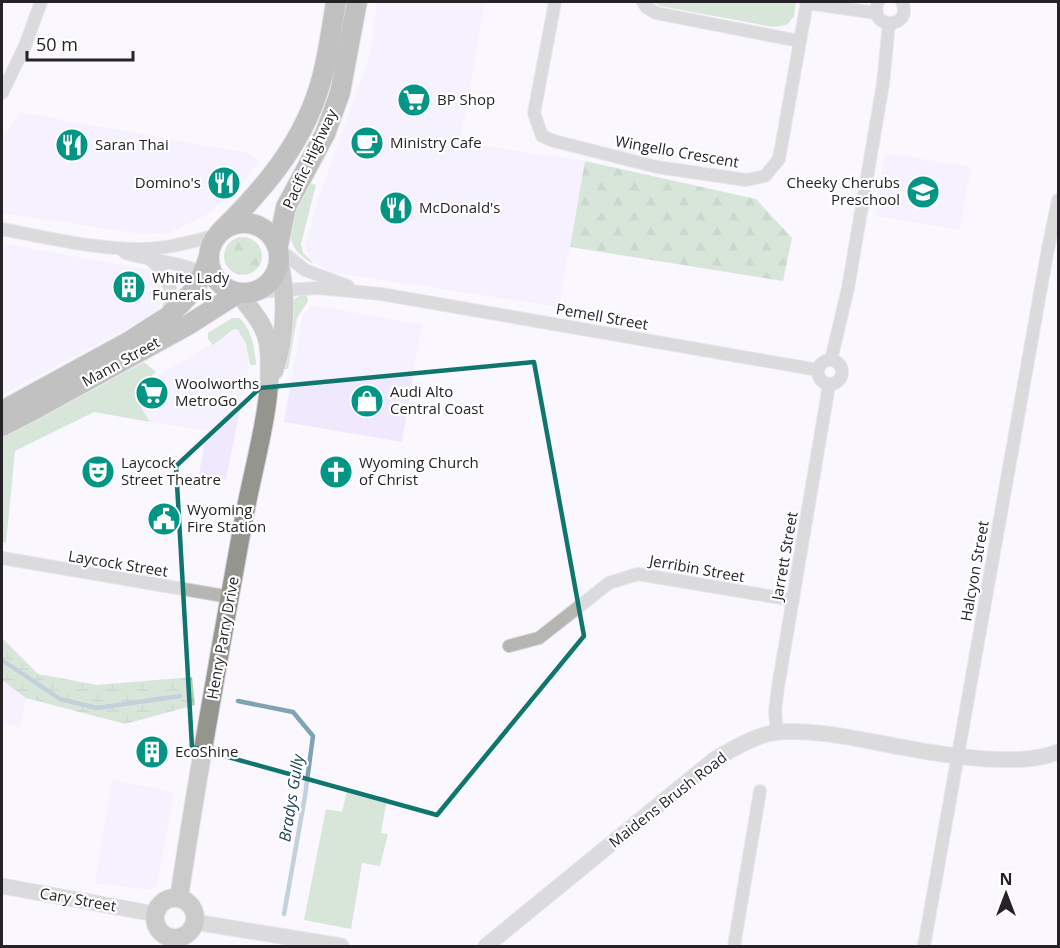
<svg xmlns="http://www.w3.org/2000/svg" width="1060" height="948" font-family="'Open Sans',sans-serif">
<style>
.built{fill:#f0e9fd}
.green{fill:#afd0ae}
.forest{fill:url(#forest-firs)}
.wetland{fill:url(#wetland-marsh)}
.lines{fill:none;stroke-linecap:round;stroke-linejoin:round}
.stream{stroke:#80a2b3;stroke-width:4.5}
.minor-casing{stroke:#d4d1d8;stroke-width:14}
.tertiary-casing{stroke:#d4d1d8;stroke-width:17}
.secondary-casing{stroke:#d4d1d8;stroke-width:20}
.primary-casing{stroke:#d4d1d8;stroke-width:22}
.minor{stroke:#b5b6b1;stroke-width:12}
.tertiary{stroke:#b5b6b1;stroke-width:15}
.secondary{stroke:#94968e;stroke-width:18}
.primary{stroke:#7c7f75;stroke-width:20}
.marked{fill:none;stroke:#0f766e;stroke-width:4.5;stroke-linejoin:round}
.labels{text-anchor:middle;stroke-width:4.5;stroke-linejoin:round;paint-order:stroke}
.poi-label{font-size:15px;fill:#252328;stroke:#fff;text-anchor:start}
.street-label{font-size:15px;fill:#252328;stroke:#fff}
.water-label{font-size:16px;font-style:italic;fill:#184252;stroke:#fff}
</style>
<defs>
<pattern id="forest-firs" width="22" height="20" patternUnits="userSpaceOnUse" patternTransform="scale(1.5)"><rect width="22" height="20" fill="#afd0ae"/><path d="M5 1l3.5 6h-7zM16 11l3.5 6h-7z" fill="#96b296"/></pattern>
<pattern id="wetland-marsh" width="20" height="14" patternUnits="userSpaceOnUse" patternTransform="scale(1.5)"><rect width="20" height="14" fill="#afd0ae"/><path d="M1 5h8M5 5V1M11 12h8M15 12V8" fill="none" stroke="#96b296"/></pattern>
</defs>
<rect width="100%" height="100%" fill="#faf7ff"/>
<g class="built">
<polygon points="377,2 485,2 460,142 585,161 559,307 330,272 313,261 305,247 316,206 371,51"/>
<polygon points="19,112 248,153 259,162 232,196 203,217 168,233 141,234 2,213 2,139"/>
<polygon points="885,153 971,167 960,230 875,216"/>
<polygon points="2,243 150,270 158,278 162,290 160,307 150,318 141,321 2,395"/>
<polygon points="311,305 422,324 402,442 284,422 302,318"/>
<polygon points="237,329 240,331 245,343 249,365 226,479 199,474 207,431 150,422 136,400 140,386"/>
<polygon points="2,680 26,698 20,727 2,724"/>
<polygon points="112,780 174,792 157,886 151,890 95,883"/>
</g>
<g class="green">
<polygon points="653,2 796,2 794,16 787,25 773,27 660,6"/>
<path d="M310,183L316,185L301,244L303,253L313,262L312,263C275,243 293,211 310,183Z"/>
<polygon points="307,295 308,301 297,318 288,369 285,369 292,301 299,296"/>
<path d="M232,318H239C252,328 255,350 256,365H250L246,344L238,330L234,329L213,345L208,339V333Z"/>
<polygon points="144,362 156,372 140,386 136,399 150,422 94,412 15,451 6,543 2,542 2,438"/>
<polygon points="347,791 387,798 381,833 388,834 380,866 362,863 351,929 304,920 326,809 342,812"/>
</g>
<g class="forest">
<polygon points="585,161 756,199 792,238 783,281 570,247"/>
<circle cx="243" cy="256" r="19"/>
</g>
<polygon class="wetland" points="2,638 38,674 97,685 192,677 195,705 125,724 26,698 2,680"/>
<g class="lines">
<g class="stream">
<polyline points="2,660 60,699 97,708 180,696"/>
<polyline points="238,701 293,712 313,736 305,796 284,914"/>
</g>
<g class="minor-casing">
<g id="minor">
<polyline points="555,2 534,113 542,136 554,141 657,167 746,180 765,176 779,159 807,2"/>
<polyline points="643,2 646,7 656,13 799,41"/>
<path d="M878,2C867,31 914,29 902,2"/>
<polyline points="806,3 877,13"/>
<polyline points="2,93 25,46 41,2"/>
<path d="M2,229C49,238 111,253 158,248C178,246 198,240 217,235"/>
<polyline points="278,248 305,270 348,286"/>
<path d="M125,253C159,263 187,261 217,281"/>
<path d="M151,260C168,275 176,293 167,314"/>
<polyline points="256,292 318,288 381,294 818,370"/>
<circle cx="830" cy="372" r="12"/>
<polyline points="831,360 848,288 883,84 889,23"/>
<polyline points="2,558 230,597"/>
<polyline points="509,646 539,638 609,583 638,574 793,600"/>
<polyline points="777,732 775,711 778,687 829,385"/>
<polyline points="734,946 760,791"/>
<polyline points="924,946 1047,254 1058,200"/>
</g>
</g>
<g class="tertiary-casing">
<g id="tertiary">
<polyline points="2,886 155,914"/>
<polyline points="195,922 341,946"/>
<path d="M486,946L715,759C735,748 755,735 778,732C807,730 837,735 864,740C905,748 945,756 986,759C1011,760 1035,761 1058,752"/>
</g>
</g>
<g class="secondary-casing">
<g id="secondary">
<path d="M274,371C286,339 287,293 279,260"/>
<circle cx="175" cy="918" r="20"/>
<path d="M179,898C198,771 221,644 244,518C253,466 276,396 268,343C264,322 250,310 239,293"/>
</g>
</g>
<g class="primary-casing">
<g id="primary">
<circle cx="244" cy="258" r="35"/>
<path d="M220,232C262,191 301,146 319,88C328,60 331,30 336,2"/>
<polyline points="278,246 286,207 325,134 340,93 357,2"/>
<polyline points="2,411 130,341 169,316 194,290 202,275 209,257"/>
<polyline points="2,426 37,408 188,325 238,293"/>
</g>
</g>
<use href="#minor" class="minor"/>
<use href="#tertiary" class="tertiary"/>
<use href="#secondary" class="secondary"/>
<use href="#primary" class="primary"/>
</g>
<path d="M0 0H1060V948H0ZM534,362L584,636L437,815L192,747L176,466L260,388Z" fill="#faf7ff" fill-opacity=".55" fill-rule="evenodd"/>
<path class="marked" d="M534,362L584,636L437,815L192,747L176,466L260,388Z"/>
<defs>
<g id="supermarket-disc" transform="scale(1.725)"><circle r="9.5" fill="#009584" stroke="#fff"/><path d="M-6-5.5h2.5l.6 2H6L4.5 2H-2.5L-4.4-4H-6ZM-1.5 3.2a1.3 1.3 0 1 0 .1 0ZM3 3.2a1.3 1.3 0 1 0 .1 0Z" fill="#fff"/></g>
<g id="cafe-disc" transform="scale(1.725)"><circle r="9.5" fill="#009584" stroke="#fff"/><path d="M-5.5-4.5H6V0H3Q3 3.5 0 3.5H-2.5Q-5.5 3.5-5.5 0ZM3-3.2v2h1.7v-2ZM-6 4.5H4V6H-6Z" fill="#fff"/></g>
<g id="restaurant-disc" transform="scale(1.725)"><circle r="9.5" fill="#009584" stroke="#fff"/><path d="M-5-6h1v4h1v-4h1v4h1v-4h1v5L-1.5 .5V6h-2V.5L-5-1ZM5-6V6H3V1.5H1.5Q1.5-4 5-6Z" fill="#fff"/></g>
<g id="school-disc" transform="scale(1.725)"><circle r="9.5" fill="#009584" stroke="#fff"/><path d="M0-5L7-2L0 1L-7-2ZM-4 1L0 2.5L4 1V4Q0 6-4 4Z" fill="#fff"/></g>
<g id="building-disc" transform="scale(1.725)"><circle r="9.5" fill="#009584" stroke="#fff"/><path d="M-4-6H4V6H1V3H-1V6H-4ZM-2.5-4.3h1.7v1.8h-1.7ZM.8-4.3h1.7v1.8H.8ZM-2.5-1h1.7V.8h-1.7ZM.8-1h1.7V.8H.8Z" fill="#fff"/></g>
<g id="shop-disc" transform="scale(1.725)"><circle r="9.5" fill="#009584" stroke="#fff"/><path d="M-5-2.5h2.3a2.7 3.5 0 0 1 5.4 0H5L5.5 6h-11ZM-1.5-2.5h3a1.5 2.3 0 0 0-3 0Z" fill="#fff"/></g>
<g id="theatre-disc" transform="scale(1.725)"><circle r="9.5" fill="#009584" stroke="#fff"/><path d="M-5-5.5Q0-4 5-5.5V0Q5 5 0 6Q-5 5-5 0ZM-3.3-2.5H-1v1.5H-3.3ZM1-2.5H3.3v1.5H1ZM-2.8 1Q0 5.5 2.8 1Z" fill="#fff"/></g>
<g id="church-disc" transform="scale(1.725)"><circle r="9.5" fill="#009584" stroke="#fff"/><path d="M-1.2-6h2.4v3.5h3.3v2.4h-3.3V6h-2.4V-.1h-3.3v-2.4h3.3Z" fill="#fff"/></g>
<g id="civic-disc" transform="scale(1.725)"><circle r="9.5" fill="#009584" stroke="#fff"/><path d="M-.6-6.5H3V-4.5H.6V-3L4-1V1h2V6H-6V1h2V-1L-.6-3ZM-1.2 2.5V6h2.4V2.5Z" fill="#fff"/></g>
</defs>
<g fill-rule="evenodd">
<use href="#supermarket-disc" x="414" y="100"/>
<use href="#cafe-disc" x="367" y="143"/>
<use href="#restaurant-disc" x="72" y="145"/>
<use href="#restaurant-disc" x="224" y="183"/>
<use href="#school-disc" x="923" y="192"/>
<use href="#restaurant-disc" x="396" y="208"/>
<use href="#building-disc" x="129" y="287"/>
<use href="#supermarket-disc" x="152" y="393"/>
<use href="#shop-disc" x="367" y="401"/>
<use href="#theatre-disc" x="98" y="472"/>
<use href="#church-disc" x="336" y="472"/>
<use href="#civic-disc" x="164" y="519"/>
<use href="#building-disc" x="152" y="752"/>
</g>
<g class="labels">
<g class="poi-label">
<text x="437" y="105">BP Shop</text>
<text x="390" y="148">Ministry Cafe</text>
<text x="95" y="150">Saran Thai</text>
<text x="201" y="188" text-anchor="end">Domino's</text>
<text x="900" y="188" text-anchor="end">Cheeky Cherubs<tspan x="900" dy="17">Preschool</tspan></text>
<text x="419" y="213">McDonald's</text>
<text x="152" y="283">White Lady<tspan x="152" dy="17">Funerals</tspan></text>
<text x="175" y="389">Woolworths<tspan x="175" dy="17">MetroGo</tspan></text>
<text x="390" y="397">Audi Alto<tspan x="390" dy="17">Central Coast</tspan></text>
<text x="121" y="468">Laycock<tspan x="121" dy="17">Street Theatre</tspan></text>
<text x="359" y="468">Wyoming Church<tspan x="359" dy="17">of Christ</tspan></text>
<text x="187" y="515">Wyoming<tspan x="187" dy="17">Fire Station</tspan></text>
<text x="175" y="757">EcoShine</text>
</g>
<g class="street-label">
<text transform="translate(677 152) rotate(10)" y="5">Wingello Crescent</text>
<text transform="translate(310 159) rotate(-65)" y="5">Pacific Highway</text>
<text transform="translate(602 317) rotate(10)" y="5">Pemell Street</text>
<text transform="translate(121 362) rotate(-29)" y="5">Mann Street</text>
<text transform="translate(785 556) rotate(-80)" y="5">Jarrett Street</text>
<text transform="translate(118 564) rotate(9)" y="5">Laycock Street</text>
<text transform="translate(697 569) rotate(10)" y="5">Jerribin Street</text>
<text transform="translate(975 571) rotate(-80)" y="5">Halcyon Street</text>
<text transform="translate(223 638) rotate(-80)" y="5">Henry Parry Drive</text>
<text transform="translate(668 800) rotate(-38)" y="5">Maidens Brush Road</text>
<text transform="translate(78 900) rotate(10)" y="5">Cary Street</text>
</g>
<g class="water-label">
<text transform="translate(291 798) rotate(-81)" y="6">Bradys Gully</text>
</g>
</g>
<rect width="1060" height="948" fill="none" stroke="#252328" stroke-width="6"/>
<g transform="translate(1006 894)" stroke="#ffffff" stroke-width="4.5" paint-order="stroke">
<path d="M0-4.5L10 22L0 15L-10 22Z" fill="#252328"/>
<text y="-9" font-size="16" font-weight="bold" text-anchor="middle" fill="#252328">N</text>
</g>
<path d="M27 51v9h106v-9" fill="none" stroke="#252328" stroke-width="3"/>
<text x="36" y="51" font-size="18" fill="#252328" stroke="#ffffff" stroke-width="4.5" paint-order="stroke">50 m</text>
</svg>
